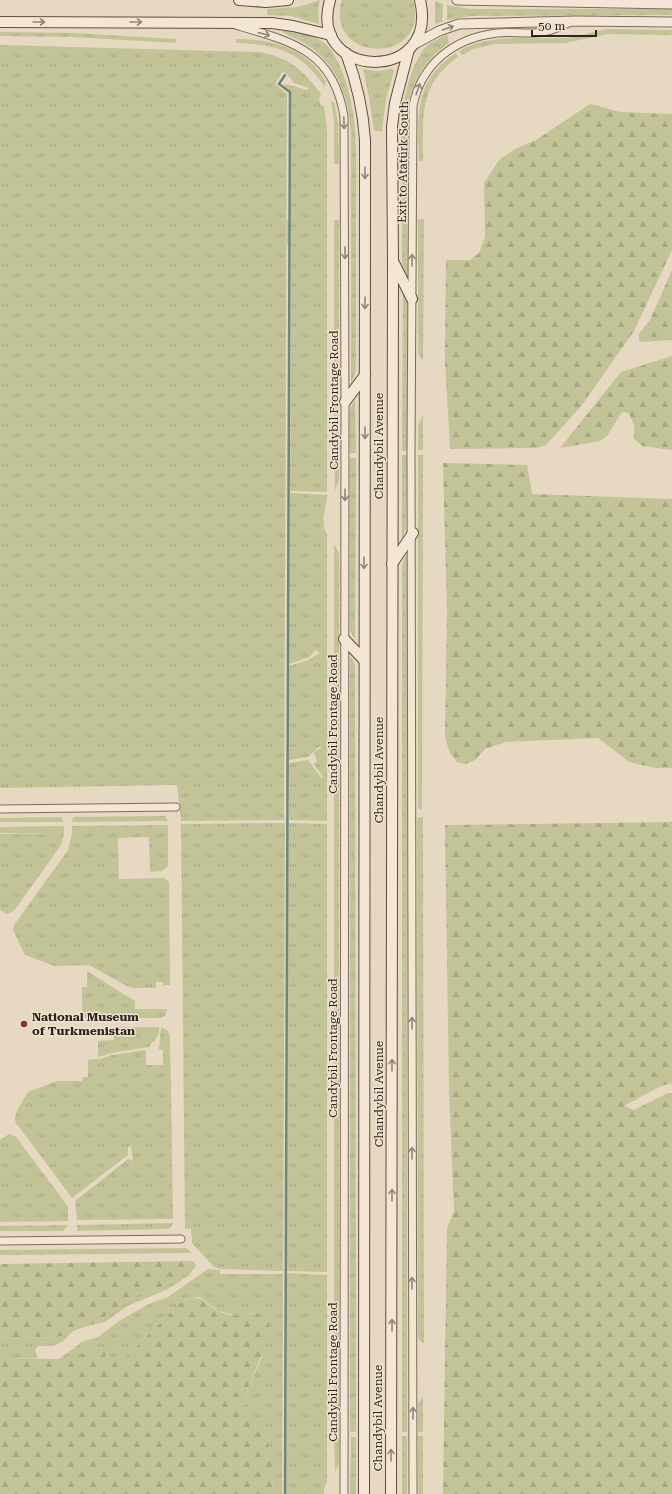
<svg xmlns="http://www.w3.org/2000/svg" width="672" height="1494" font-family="'Roboto Serif',serif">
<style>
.grass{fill:url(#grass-tufts)}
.forest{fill:url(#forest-firs)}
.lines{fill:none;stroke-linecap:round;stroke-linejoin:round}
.stream{stroke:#6c877d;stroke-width:2.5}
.minor-casing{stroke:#7e6a5c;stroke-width:9}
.tertiary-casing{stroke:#7e6a5c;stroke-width:11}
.secondary-casing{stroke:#604c3f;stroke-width:12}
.minor{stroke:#f3e6d4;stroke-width:7}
.tertiary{stroke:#f3e6d4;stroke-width:9}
.secondary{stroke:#f3e6d4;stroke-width:10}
.oneway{stroke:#928679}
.poi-dot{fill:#85343d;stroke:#efe3d0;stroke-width:1.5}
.labels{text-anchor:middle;stroke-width:3;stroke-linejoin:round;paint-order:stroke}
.street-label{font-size:12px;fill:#30251e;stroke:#efe3d0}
.poi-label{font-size:12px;font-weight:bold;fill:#30251e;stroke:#efe3d0;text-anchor:start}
</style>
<defs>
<pattern id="grass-tufts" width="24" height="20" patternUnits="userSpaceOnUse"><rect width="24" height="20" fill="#c3c398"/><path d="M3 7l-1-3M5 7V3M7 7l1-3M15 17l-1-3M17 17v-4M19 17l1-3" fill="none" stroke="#a8a783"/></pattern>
<pattern id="forest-firs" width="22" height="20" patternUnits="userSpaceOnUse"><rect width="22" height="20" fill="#c3c398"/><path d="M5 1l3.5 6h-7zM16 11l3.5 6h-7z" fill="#a8a783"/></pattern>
</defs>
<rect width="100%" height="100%" fill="#e7d8c2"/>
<g class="grass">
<polygon points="320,0 318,10 319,24 291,16 267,15 267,9 298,7"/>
<path d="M342,0H413C431,66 323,64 342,0Z"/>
<polygon points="435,1 443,4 442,22 435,24"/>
<polygon points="447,5 470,9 672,9 672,15 470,16 447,20"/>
<path d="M608,29L672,30V35L608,34L565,43L494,44L473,49L462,55L459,51C491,32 530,40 565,38C580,37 593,31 608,29Z"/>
<path d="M282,31C296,29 323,37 331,50C364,101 355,170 356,227C356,275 356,322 356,370L351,385V135C349,100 339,67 309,46C301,40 289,37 282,31Z"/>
<polygon points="0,32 73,33 176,39 176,43 73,37 0,36"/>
<path d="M447,35L449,43C431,56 418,71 411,93C404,114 407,140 407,162C407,202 407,242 408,281L402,264C402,236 402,208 402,179C402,138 398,88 422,52C428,43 437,39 447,35Z"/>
<path d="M236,39C272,39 307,48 326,82L325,87C301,52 277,44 236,43Z"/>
<path d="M0,45L260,52C290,58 303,70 321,94L319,99L321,105L324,106L327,128V492L290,491L291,245H287V220L290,219L291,92L284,86L285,84L307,90L309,88L294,83L286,73L282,72L275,84L287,94L284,820L181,821L177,785L0,788Z"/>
<path d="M456,53L458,57C418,85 423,118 423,161H419C418,116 413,81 456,53Z"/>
<polygon points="363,69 378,71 392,69 394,71 386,99 382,131 374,131 369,97"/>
<polygon points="331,101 334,102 338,122 339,164 334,164 334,122"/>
<polygon points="418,219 424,219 423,362 418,353"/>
<rect x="334" y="220" width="5" height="233"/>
<polygon points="403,292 408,304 407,451 402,451"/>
<polygon points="355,400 356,453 350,453 350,408"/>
<polygon points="423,415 423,450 418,450 418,425"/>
<polygon points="402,455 407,455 406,528 402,539"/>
<polygon points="418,455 423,455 422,810 418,808"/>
<polygon points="334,458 339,458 339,480 335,491"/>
<polygon points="350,458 356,458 355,639 350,631"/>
<path d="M290,493L327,495C327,507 319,522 327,534V821L289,820V763L308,760L320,776L321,778L323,777L313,763L317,762L314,752L321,748L320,746L308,757L289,760V666L306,661L320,653L315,650L310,657L289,664Z"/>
<polygon points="334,544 339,553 339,1432 334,1432"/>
<polygon points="405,556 407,556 407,1432 402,1432 402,567"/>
<polygon points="350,657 352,658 355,666 356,1432 350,1432"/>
<polygon points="165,816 168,821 72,822 73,818 76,817"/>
<polygon points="61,817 64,822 0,822 0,818"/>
<polygon points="419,817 423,817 424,1343 422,1343 418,1338 417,819"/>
<polygon points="285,823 283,1271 221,1269 214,1267 192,1243 191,1228 185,1229 181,824"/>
<polygon points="288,823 327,824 327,1272 287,1271"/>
<polygon points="168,825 168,866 162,871 150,872 149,837 118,838 119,879 163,878 166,879 169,882 170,985 165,985 163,987 163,982 156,982 156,988 132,988 125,985 89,965 54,966 25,955 13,930 14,925 68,850 72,833 84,833 72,833 72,826"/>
<polygon points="64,826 64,833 0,833 0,827"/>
<polygon points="64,833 61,845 14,911 7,914 0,910 0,834"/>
<polygon points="87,971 135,1001 135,1009 167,1009 166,1015 161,1018 82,1018 82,987 87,987"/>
<polygon points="114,1027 159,1027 159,1033 154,1042 152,1042 149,1047 111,1053 98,1057 98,1041 114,1040"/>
<path d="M161,1027L167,1030L170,1036L173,1219L77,1220L75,1201L128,1159L133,1161L131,1147H128V1155L72,1198L16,1123C12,1114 24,1100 28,1092L57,1081H82L83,1077H88V1060L99,1059L112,1055L146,1050V1065H163V1050H159Z"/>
<polygon points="9,1134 16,1137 64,1201 68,1208 68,1221 0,1222 0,1140"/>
<polygon points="173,1223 171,1227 168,1229 77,1231 77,1225"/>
<polygon points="68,1225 63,1231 0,1231 0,1226"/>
<polygon points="186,1248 192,1253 0,1255 0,1250"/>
<polygon points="208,1269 220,1270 220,1274 283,1274 282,1494 272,1494 273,1479 254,1423 245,1413 247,1390 262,1357 256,1313 239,1316 218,1311 200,1297 192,1297 179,1304 123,1360 104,1364 59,1359 82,1342 98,1337 119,1321 149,1304 168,1297"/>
<polygon points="287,1273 327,1275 327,1482 324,1488 324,1494 286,1494"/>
<polygon points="179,1276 188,1276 166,1290 127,1306 105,1322 92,1325 139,1294 154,1291"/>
<path d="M69,1334C61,1347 51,1346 38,1346L35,1350L38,1358H0V1339L58,1337Z"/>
<polygon points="423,1396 423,1432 418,1432 418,1404"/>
<rect x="402" y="1436" width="5" height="58"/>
<rect x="418" y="1436" width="5" height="58"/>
<polygon points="334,1437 339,1437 339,1463 335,1472"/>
<polygon points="351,1437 356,1437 356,1494 350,1494"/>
</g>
<g class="forest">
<polygon points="590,104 620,112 672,114 672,250 634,331 582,405 546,445 537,448 450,449 445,361 446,260 470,260 479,253 485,237 484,183 499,160 515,149 536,140"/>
<polygon points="672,270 672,340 639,342 639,334 650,320"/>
<polygon points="672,356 672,450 642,446 634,439 634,426 629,413 622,412 607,436 600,441 560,448 621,372"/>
<polygon points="443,463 527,465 532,494 672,499 672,768 655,768 629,762 598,738 505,742 485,749 475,760 466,764 457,762 450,753 445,738 447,610"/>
<polygon points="672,822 672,1083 661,1086 624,1106 634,1110 668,1093 672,1093 672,1494 443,1494 447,1228 454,1211 449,1090 445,825"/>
<polygon points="189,1261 194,1262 196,1266 188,1276 179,1276 154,1291 139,1294 92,1325 75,1330 69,1334 58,1337 0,1339 0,1264"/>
<path d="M192,1297C203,1298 207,1304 216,1310C228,1317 243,1316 256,1313L269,1323V1337L247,1390L245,1413L267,1435L273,1479L272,1494H0V1358L59,1359L96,1351H106L104,1363L123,1360L179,1304Z"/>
</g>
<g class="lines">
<polyline class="stream" points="285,1494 290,92 279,84 285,75"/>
<g class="minor-casing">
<g id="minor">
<path d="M235,25C290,41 334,50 344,117L345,402L344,1494"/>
<polyline points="0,809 176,807"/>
<polyline points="0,1241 181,1239"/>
<path d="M413,1494L411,453L413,106C421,64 454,38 497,33C512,31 528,35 543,32C552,31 561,26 569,23"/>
</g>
</g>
<g class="tertiary-casing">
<g id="tertiary">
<polyline points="457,0 672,4"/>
<polyline points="413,45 439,31 459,24 576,21 672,22"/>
</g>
</g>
<g class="secondary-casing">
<g id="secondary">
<polyline points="239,0 266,2 288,0"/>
<path d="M330,0C307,80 440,85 420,0"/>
<polyline points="0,22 272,23 293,26 331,35"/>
<path d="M346,53C357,83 363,108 365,140L364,1494"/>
<polyline points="394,263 412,299"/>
<polyline points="345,402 365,375"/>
<polyline points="392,564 413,533"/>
<polyline points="344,639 364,660"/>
<polyline points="391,1494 393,261 392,127 395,103 409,49"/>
</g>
</g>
<use href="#minor" class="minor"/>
<use href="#tertiary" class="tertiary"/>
<use href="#secondary" class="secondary"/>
</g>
<defs><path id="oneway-shaft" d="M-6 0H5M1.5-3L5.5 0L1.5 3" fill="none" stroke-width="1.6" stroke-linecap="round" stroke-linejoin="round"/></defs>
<g class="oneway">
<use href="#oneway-shaft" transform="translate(39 22)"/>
<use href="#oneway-shaft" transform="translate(136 22)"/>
<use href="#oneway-shaft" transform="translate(448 28) rotate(-19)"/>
<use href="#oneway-shaft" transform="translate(264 34) rotate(15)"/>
<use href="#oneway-shaft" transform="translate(418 89) rotate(-71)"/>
<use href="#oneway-shaft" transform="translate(344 123) rotate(88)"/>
<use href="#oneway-shaft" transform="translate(365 173) rotate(90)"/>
<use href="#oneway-shaft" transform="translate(345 253) rotate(90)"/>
<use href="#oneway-shaft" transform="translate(412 260) rotate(-89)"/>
<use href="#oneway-shaft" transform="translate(365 303) rotate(90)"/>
<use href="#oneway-shaft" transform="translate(365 433) rotate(90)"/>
<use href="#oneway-shaft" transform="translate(345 495) rotate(90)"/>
<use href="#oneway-shaft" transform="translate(364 563) rotate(90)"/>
<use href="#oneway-shaft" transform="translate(412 1023) rotate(-90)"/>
<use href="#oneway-shaft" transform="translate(392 1065) rotate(-90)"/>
<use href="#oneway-shaft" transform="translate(412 1153) rotate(-90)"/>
<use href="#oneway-shaft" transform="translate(392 1195) rotate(-90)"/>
<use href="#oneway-shaft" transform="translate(412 1283) rotate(-90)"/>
<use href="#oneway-shaft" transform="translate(392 1325) rotate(-90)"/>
<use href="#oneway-shaft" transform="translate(413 1413) rotate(-90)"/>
<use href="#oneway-shaft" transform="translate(391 1455) rotate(-90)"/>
</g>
<circle class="poi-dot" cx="24" cy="1024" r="4"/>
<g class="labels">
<g class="street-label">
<text transform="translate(403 162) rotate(-89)" y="4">Exit to Atatürk South</text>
<text transform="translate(334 400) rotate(-90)" y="4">Candybil Frontage Road</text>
<text transform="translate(379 446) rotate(-90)" y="4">Chandybil Avenue</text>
<text transform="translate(333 724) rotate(-90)" y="4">Candybil Frontage Road</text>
<text transform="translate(379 770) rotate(-90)" y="4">Chandybil Avenue</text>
<text transform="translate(333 1048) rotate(-90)" y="4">Candybil Frontage Road</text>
<text transform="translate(379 1094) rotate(-90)" y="4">Chandybil Avenue</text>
<text transform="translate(333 1372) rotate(-90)" y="4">Candybil Frontage Road</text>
<text transform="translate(378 1418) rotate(-90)" y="4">Chandybil Avenue</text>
</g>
<g class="poi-label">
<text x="32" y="1021">National Museum<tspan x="32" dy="14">of Turkmenistan</tspan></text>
</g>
</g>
<path d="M532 30v6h64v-6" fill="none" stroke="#30251e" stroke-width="2"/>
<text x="538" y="30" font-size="12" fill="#30251e" stroke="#efe3d0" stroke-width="3" paint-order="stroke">50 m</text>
</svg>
